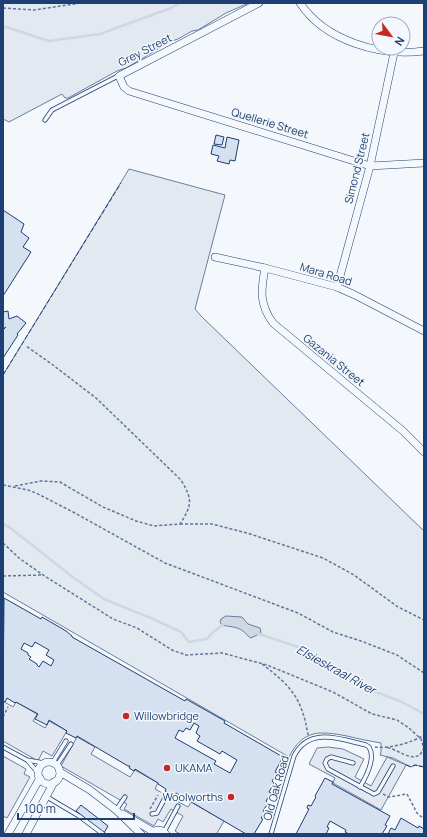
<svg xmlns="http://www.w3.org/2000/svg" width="427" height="837" font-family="Manrope,sans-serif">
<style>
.green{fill:#e3e9f0;stroke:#687fa3}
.parking{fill:#e3e8f0;stroke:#687fa3}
.water{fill:#cfd7e4;stroke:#687fa3}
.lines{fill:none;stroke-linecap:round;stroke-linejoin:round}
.stream{stroke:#cfd7e4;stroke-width:2.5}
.building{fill:#d5e0f0;stroke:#1d3f73;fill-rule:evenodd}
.service-casing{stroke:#1d3f73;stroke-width:5}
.minor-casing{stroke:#1d3f73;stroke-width:8}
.path{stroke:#5e769c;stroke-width:1.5;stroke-dasharray:3 2;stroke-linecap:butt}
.service{stroke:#f4f7fb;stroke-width:3.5}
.minor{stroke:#f4f7fb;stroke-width:7}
.fence{stroke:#1d3f73;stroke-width:1;stroke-dasharray:5 2;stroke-linecap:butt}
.poi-dot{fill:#c62828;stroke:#f4f7fb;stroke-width:1.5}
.labels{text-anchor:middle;stroke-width:3;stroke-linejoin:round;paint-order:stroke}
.street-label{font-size:11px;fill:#1d3f73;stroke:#f4f7fb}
.poi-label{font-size:11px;fill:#1d3f73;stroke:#f4f7fb;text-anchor:start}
.water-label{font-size:12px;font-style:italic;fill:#1d3f73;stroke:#f4f7fb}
</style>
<rect width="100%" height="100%" fill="#f4f7fb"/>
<g class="green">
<polygon points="3,3 249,3 226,13 198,30 192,31 178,39 169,42 140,60 126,68 117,71 68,98 65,98 62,94 9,122 3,119"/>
<path d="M129,169L225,195L195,309L202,317L424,531V767L415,765L411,767L393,758L380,755L381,752V743C370,741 358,739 347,736C320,731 303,729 289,757L3,592V375Z"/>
</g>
<g class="parking">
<polygon points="3,701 13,707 16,702 37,714 33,721 45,728 49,721 67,731 52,756 43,751 38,761 3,741"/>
<polygon points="77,737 95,747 91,754 130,777 135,770 158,783 155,789 188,807 191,802 224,821 217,833 218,834 180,834 175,831 183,816 171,809 163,822 158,819 154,826 124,809 127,804 61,766"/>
<polygon points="328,747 343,749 364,759 355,777 371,786 387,757 406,765 381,810 333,783 335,778 309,764 317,748"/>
<polygon points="3,756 26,769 24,774 30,777 7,818 3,816"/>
</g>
<path class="water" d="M226,616L242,617L248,624L260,628L261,633L251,638C247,636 246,633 243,631C236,626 229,627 222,625L220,622L221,619Z"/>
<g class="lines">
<g class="stream">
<polyline points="3,26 49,41 100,34 171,8 180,3"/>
<polyline points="3,524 9,527 74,578 104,599 153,619 181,632 189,642 207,639 212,633 225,623"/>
<polyline points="256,633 298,647 368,689 402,702 424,714"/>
</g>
</g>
<g class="building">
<polygon points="216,135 224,137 222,145 214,144"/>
<polygon points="227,137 239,140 235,161 230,160 229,164 217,161 219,156 211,154 213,145 225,148"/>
<polygon points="3,210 24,224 21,232 29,238 23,247 31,252 3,296"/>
<polygon points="8,311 9,319 17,316 26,323 17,334 18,335 3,358 3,330 6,327 3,329 3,312"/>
<path d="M4,598L41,619L42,617L66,631L72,636V637L185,701L186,699L225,721L224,723L283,757L275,772L277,773L272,781L274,783L269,792L271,793L266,801L268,803L263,811L265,812L261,818L263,819L254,834H246L176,793L174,797L165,791L166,789L158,784V783L135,769L134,771L129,768L130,766H128L77,736L76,738L66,733L67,731L49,720L47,725L35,719L38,714L16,702L15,703L7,698L5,702L3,701ZM35,642L49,650L46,655L54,660L51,666L43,661L39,667L37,665V664L29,659L31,657L28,655V653L21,649L24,643L32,647ZM194,723L199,726L196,733L200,736L197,741L220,754L222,751L237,760L230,773L214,764L216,761L175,738L179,730L183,732L186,728L190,730Z"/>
<polygon points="325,778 333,782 332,784 390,816 385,825 387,826 382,834 349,834 345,832 346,830 330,821 327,827 329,828 326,834 296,834 309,809 307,808 308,805 311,806 316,797 315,796"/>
<polygon points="81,805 108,826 104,833 76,811"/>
<polygon points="401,818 418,828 419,826 424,829 424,834 388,834 391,828 395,830"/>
</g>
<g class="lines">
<g class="service-casing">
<g id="service">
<polyline points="45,120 52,110 118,76"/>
<polyline points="3,747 27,760 44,763"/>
<polyline points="28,761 39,774"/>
<polyline points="53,762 66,741"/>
<polyline points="353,763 331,757 327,759 325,763 328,769 374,794 378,792 393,766"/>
<polyline points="57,765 71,744"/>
<polyline points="47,797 79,816 103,834"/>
<polyline points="116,810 125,797"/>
<polyline points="152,814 157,813 165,798"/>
<polyline points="164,832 178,806"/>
<path d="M271,834L294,756C309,726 340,739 366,745L369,747C376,758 366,777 360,787"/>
</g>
</g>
<g class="minor-casing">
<g id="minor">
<polyline points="259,3 119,76 124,87 129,91 370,166 424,163"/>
<path d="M300,3C325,41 381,57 424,51"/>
<polyline points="215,257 265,268 337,287 355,295 424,331"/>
<path d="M265,268C261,290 259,304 273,323L403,431L424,452"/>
<polyline points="337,287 370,166 394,53"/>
<circle cx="49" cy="773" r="11"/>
<polyline points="60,772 90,790 116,810 141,834"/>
<polyline points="123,814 154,832"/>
<polyline points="8,834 40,778"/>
<polyline points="26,834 54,782"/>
<path d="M151,834C156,829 161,829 166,834"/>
</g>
</g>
<g class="path">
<polyline points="3,8 34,10 81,3"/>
<polyline points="3,485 28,490 36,493 73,512 165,563 298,613 333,632 361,641 397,655 424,673"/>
<path d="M15,486L41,481L60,482L103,507L136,521L154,526L180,524C192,505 193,500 181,480L96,398L53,365L26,346"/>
<polyline points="180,524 212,524 247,533 323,558 354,575 398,607 424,620"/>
<path d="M3,543L19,558L43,575L113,619L137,628L172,650L186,655L222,653L267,665L333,692L372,714L397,720L409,728L421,739L424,748L420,755C409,761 398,749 385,747"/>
<polyline points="3,576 41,575"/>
<path d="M262,664C291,686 302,698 308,735"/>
<polyline points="3,717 8,707"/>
<path d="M375,747C390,749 411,743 424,735"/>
<polyline points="383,794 389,797 407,794 417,813 424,819"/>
<polyline points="150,809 158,795"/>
</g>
<use href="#service" class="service"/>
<use href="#minor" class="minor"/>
<g class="fence">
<polyline points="3,375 121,183"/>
<polyline points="406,765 411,767 415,765 424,767"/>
</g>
</g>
<g class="poi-dot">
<circle cx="126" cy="716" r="4"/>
<circle cx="167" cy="768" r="4"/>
<circle cx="231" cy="797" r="4"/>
</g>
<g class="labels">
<g class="street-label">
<text transform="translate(145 50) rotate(-27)" y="4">Grey Street</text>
<text transform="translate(270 123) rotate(17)" y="4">Quellerie Street</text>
<text transform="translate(357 168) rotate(-76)" y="4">Simond Street</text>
<text transform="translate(326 274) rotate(17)" y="4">Mara Road</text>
<text transform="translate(334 360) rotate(39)" y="4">Gazania Street</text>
<text transform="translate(276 788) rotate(-74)" y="4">Old Oak Road</text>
</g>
<g class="poi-label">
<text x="134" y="720">Willowbridge</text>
<text x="175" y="772">UKAMA</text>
<text x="223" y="801" text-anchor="end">Woolworths</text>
</g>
<g class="water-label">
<text transform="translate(336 670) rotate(29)" y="4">Elsieskraal River</text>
</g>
</g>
<rect width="427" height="837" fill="none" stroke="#1d3f73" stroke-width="8"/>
<g transform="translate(391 36) rotate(122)"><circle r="19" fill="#f4f7fb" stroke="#9eadc5"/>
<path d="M0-3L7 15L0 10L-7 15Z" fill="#c62828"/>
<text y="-6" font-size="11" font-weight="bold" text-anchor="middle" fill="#1d3f73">N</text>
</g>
<path d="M18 813v6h116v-6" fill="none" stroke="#1d3f73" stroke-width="2"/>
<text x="24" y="813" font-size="12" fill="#1d3f73" stroke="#f4f7fb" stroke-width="3" paint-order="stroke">100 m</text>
</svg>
